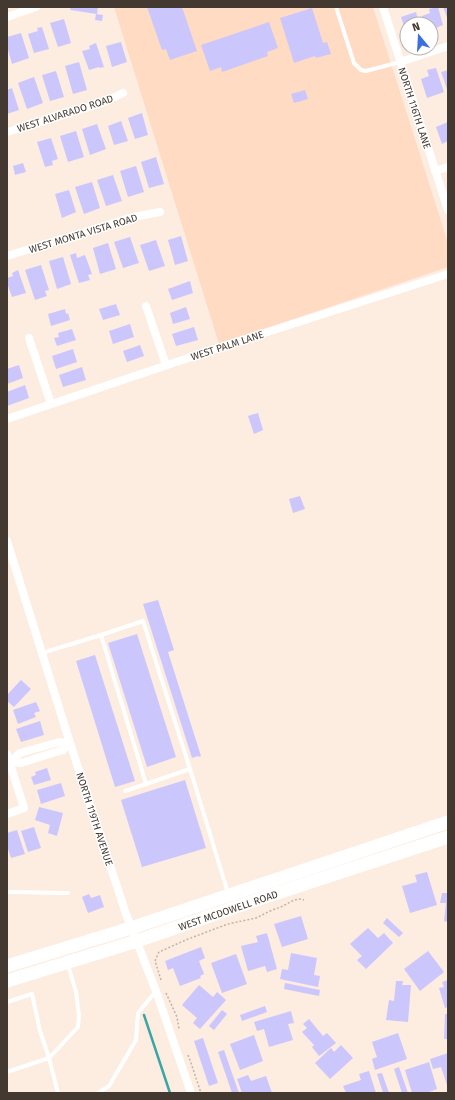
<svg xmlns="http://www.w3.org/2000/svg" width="455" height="1100" font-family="'Fira Sans',sans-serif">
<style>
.built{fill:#ffdbc3}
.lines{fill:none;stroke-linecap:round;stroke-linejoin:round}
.stream{stroke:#37a6a5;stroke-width:2.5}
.building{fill:#cbc7fd}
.path{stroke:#c2b3a8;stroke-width:1.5;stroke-dasharray:2 2;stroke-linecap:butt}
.service{stroke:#fff;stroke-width:4}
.minor{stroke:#fff;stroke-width:8}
.primary{stroke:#fff;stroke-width:13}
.labels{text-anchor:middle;stroke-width:3;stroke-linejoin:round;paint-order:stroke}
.street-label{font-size:10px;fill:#443931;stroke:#fff}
</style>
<rect width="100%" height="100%" fill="#fdece0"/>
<polygon class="built" points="114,7 373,7 448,243 448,267 219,344"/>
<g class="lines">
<polyline class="stream" points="144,1015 170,1093"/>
</g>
<g class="building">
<polygon points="71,7 98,7 97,14 70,10"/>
<polygon points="147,7 182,7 197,51 170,60 166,49 162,50"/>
<polygon points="437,7 438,7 443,25 436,28 437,33 431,34 431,24 425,24 422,16 430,13 429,9"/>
<polygon points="443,7 448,7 448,20"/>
<polygon points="312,8 323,43 327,42 331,54 316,58 315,56 294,63 280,18"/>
<polygon points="416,12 419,24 407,24 407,35 401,17"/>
<polygon points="96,14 103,15 102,21 95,20"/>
<polygon points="64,19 71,43 58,47 50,23"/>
<polygon points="269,22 278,48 267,52 268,56 222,72 221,67 210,71 201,45"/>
<polygon points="42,27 49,49 34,53 28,34 38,31 37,28"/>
<polygon points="21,33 29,58 12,64 7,46 7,37"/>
<polygon points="121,42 127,62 112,67 106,46"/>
<polygon points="96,43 104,67 100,68 99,67 89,70 82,51 90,49 89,46"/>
<polygon points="79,62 87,90 73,94 65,66"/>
<polygon points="436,68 444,92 427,98 421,79 429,76 427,70"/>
<polygon points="448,70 448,92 441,72"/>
<polygon points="56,71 64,97 50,101 42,75"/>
<polygon points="34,77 43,103 27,109 18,83"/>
<polygon points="12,88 19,110 7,114 7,90"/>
<polygon points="305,90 308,99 294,103 291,94"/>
<polygon points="142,113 148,135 135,139 128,118"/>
<polygon points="121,121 128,141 114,145 108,126"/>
<polygon points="448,122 448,141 442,144 436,127"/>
<polygon points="97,124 106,149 90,155 82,129"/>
<polygon points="76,131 84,157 68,162 60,136"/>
<polygon points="51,138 58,159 52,161 53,165 45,167 37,142"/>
<polygon points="156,157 164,184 149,188 141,162"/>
<polygon points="23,163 26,172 15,175 13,166"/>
<polygon points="136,166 144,192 128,197 120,171"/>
<polygon points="113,175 122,201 106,206 97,180"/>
<polygon points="92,182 100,208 84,214 75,187"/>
<polygon points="69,190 76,212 62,218 55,194"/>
<polygon points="181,236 188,261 175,265 168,240"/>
<polygon points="130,237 139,263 123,268 114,242"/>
<polygon points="156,240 165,266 149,271 140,245"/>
<polygon points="108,243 116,269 100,274 93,248"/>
<polygon points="76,253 77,258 85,255 92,274 88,275 90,280 79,283 70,255"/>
<polygon points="63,257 71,284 57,289 49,261"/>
<polygon points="41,265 49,290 45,291 47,296 35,300 25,270"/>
<polygon points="18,270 26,293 12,297 7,283 7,278 13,276 12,273"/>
<polygon points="190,281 193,293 172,300 168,289"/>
<polygon points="116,304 120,315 103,320 99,309"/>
<polygon points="186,307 190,319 173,324 170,313"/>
<polygon points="65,309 66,314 68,313 70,320 51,326 48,314"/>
<polygon points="130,324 134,337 113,344 109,331"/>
<polygon points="194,327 198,340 176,346 172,334"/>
<polygon points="72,329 76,340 57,346 54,338 59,337 58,333"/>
<polygon points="140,345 144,356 127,362 123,351"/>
<polygon points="73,349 77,362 56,369 52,356"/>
<polygon points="19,365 23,378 7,384 7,369"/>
<polygon points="82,367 86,380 63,387 59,375"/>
<polygon points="25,385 29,398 7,406 7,392"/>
<polygon points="258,413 263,430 254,434 248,416"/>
<polygon points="300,496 305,509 293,513 289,499"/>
<polygon points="158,600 174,650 168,652 201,756 198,757 198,756 192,758 143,604"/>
<polygon points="137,634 176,757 147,767 108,643"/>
<polygon points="95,655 135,781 115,787 76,661"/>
<polygon points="21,680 31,689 14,707 7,701 7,695"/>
<polygon points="36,702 40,711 34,713 36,717 18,724 13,710"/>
<polygon points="40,721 44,735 21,742 16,729"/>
<polygon points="47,768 51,780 34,785 31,777 36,775 35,772"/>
<polygon points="185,780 206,848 142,867 121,800"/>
<polygon points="61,783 65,796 41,804 37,790"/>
<polygon points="39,807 63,813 57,836 48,833 50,825 35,820"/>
<polygon points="34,827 41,848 28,852 21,831"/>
<polygon points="17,830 25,854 11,858 7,846 7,833"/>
<polygon points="427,872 437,905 410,913 402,886 417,882 415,875"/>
<polygon points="442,893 448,893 448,922 444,921 446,903 440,903"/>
<polygon points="89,894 91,898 100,895 104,907 88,913 82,897"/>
<polygon points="301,916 308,939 282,947 274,924"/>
<polygon points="387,918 403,933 399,937 383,923"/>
<polygon points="368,928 378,938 384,933 393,943 366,969 357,960 362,956 350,944"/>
<polygon points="267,933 277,969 267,972 265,966 248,971 241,946 258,942 256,936"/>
<polygon points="201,947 205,958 199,961 204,974 200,976 201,978 180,986 173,968 168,970 165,961"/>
<polygon points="428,951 444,972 420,991 404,969"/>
<polygon points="291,953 317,958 314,975 320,976 318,987 280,979 282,969 288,970"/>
<polygon points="236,954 247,984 222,993 211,963"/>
<polygon points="448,980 448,1007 445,1008 439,988 444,987 442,982"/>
<polygon points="396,981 403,981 402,985 411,985 408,1022 386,1020 389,1000 394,1001"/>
<polygon points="285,983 320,990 319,996 284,989"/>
<polygon points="199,985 213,997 217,992 226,1000 200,1029 193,1023 197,1018 182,1005"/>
<polygon points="265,1006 267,1012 242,1021 240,1015"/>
<polygon points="222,1010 227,1014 214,1030 209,1026"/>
<polygon points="291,1011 294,1023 288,1024 293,1040 269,1047 264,1029 257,1031 254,1022"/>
<polygon points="445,1014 448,1014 448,1039 444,1039"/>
<polygon points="309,1019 323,1036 327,1033 336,1043 319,1056 312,1047 314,1045 302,1032 307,1028 303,1024"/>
<polygon points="398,1033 407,1059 375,1070 372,1059 377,1057 372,1042"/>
<polygon points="254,1035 263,1061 240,1070 230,1044"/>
<polygon points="203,1038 218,1083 209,1086 194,1041"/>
<polygon points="341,1045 353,1058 330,1079 315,1063 331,1048 334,1052"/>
<polygon points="224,1050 239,1093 232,1093 218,1052"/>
<polygon points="448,1053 448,1085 447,1085 441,1067 433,1069 430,1059"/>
<polygon points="429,1062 437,1089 426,1093 412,1093 405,1070"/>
<polygon points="399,1067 408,1093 402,1093 394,1069"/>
<polygon points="369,1071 376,1093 346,1093 343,1086 361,1080 359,1074"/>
<polygon points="382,1073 389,1093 383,1093 377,1074"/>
<polygon points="248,1075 251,1081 266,1076 272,1093 242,1093 237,1079"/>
</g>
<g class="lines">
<g class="path">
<polyline points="161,980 155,961 159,952 188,939 228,924 256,918 270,911 283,906 294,900 299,899 304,900"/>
<polyline points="166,993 177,1017 179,1029"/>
<polyline points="188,1055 190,1060 201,1093"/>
</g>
<g class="service">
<polyline points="336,7 354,63 361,70 366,71 400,62"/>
<polyline points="42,653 101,635"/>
<polyline points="190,769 143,621 101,635 146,784 190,769 228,893"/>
<polyline points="125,791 146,784"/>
<polyline points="7,892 68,893"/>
<polyline points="7,1002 32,994 40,1031 49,1058 58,1093"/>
<polyline points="7,1072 49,1058 78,1027 79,1016 76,992 68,965"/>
<polyline points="98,1093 109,1086 136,1040 138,1013 156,991"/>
</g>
<g class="minor">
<polyline points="383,7 448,210"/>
<polyline points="7,17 36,7"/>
<polyline points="400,62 448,46"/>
<polyline points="7,132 102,103 123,93"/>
<polyline points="435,171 448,167"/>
<polyline points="7,256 133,217 160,212"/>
<polyline points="146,306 166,365"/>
<polyline points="29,338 51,404"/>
<polyline points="7,419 218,348 448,274"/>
<polyline points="7,541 70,743 126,914 156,991 191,1093"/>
<polyline points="7,754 24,808 7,814"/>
<polyline points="10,762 21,763 59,751 63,750 70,743"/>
<polyline points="10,762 20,753 59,742 70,743"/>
</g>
<g class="primary">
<polyline points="7,966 131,928 448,822"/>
<polyline points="7,981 137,941 265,897 448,837"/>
</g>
</g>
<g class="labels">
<g class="street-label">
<text transform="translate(415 108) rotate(72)" y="4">NORTH 116TH LANE</text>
<text transform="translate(65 113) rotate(-18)" y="4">WEST ALVARADO ROAD</text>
<text transform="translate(83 233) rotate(-17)" y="4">WEST MONTA VISTA ROAD</text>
<text transform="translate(227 345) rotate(-18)" y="4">WEST PALM LANE</text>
<text transform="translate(95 819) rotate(72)" y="4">NORTH 119TH AVENUE</text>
<text transform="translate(228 910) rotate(-19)" y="4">WEST MCDOWELL ROAD</text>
</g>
</g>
<rect width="455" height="1100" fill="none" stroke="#443931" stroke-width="16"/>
<g transform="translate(419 36) rotate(342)"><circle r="19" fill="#ffffff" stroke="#b4b0ad"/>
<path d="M0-3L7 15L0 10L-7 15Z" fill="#3d6fe0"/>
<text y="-6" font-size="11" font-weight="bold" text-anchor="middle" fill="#443931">N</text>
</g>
</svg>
